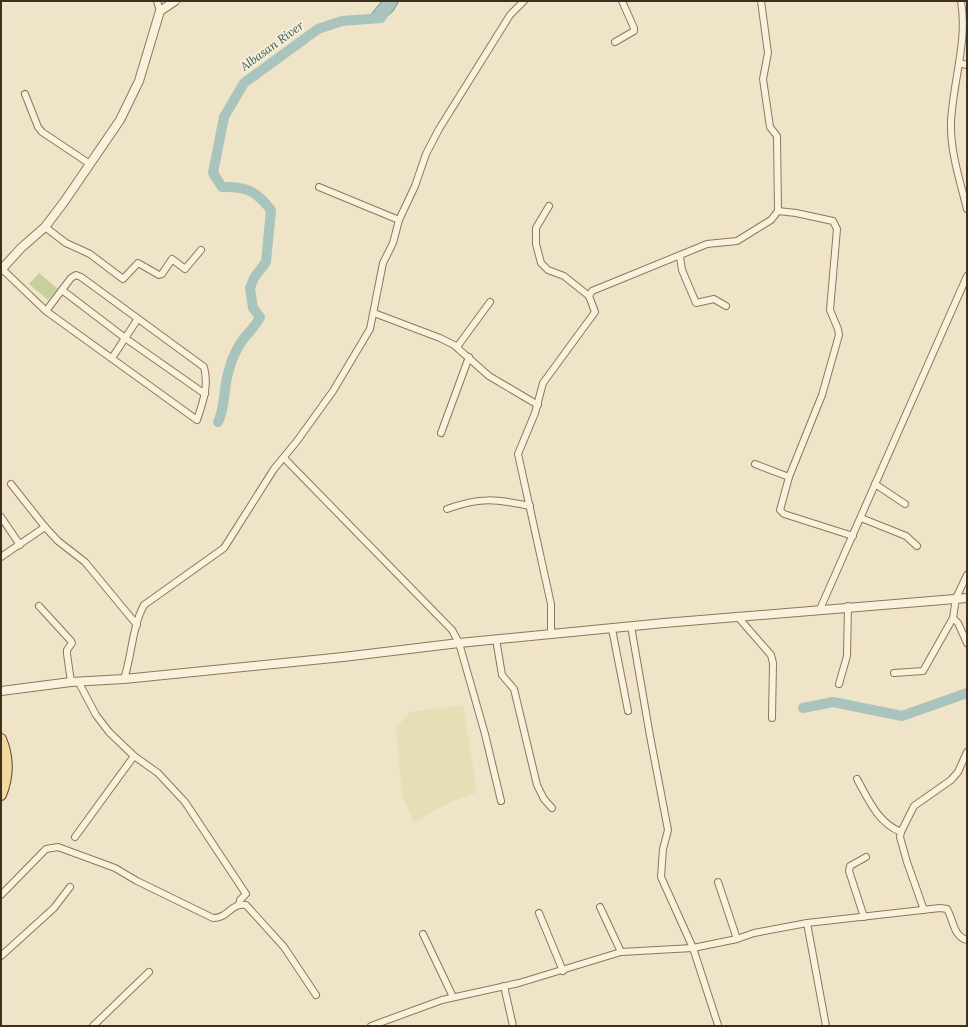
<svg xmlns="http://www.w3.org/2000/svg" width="968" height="1027" font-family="Lora,serif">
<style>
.farmland{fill:#e6deb5}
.green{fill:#c9cf9b}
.water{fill:#a9c4bc;stroke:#6f938a}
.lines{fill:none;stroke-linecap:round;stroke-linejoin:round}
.river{stroke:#a9c4bc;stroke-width:10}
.minor-casing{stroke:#8d765c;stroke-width:8}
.tertiary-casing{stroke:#8d765c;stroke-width:10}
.primary-casing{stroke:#5b4430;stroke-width:12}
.minor{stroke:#faf1dc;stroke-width:6}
.tertiary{stroke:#faf1dc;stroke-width:8}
.primary{stroke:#f3d9a0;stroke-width:10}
.labels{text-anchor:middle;stroke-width:4;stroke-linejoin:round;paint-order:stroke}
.water-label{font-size:12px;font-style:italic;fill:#2f5d5a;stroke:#f7eed8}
</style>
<rect width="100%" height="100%" fill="#f0e4c8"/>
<polygon class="farmland" points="463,705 477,792 447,804 414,822 402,795 396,729 409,712"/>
<polygon class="green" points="39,273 58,289 48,300 29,284"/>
<polygon class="water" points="382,1 399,1 393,11 382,21 369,17"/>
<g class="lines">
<g class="river">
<path d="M218,422C226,406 223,387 229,370C231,362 235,352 240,344C246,334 255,328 260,317L253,308L250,288L254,278L266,262L271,210C256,191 246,186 222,187L213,173L224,117L244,83L318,29L342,21L381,18L392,1"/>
<polyline points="803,708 833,702 902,716 967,693"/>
</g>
<g class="minor-casing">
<g id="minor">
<polyline points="157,1 160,11"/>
<path d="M961,1C968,41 953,81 951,122C950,151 960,181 967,209"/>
<polyline points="615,42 634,31 634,28 622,1"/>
<polyline points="959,63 967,65"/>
<polyline points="25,94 38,127 42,132 90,164"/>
<polyline points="319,187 399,220"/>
<polyline points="549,206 536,228 536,244 541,263 548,270 564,276 589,296"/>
<polyline points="778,211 796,213 833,221 837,229 830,310 838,329 839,335 822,395 789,477 780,510 784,514 853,536"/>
<polyline points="45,227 66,243 90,254 123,279 138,263 159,275 162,274 172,259 185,269 201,250"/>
<polyline points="680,257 682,270 696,303 714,299 726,306"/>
<path d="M2,269L46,311L197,420C203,402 209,386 204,367L81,277L76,275L71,278L46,311"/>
<polyline points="62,290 125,338 205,394"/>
<polyline points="374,313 440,338 454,345 489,376 538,405"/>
<polyline points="457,347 490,302"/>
<polyline points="112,358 137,320"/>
<polyline points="441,433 469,357"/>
<polyline points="284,458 452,630 459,643 485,734 501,801"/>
<polyline points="755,464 789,477"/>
<polyline points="11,484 45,527 58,541 85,562 137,625"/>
<polyline points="875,484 905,504"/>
<path d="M447,509C480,497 496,499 530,506"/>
<polyline points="1,517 20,545"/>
<polyline points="861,518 906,536 917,546"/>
<polyline points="1,557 45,527"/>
<polyline points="967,575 956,598 953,618 958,623 967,643"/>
<polyline points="39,606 71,641 72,643 67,650 67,654 71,682"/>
<polyline points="820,609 967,276"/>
<polyline points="737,616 771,655 773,663 772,718"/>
<polyline points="631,626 650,736 668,830 663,849 661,877 693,948 718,1025"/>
<polyline points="612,629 628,711"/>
<polyline points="551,635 551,604 518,454 535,413 543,383 595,312 589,296 592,291 707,244 737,241 771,220 778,211 777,136 770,127 763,79 768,53 761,1"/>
<polyline points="496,639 502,675 514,689 537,785 544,799 552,808"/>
<polyline points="894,673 923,671 953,618"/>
<path d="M124,679C132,655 132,627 144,605L224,548L274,469L297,441L333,391L370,329L383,263L393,243L399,220L415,186L426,154L439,129L510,15L524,1"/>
<polyline points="839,684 847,656 848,606"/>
<polyline points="134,756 158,773 185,802 246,894 240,900 239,905"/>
<path d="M857,779C868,799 878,823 901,832"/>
<polyline points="75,837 134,756 109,732 96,715 78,681"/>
<polyline points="718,882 737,939"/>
<path d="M1,895L46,849L58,847L115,868L137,881L213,918C229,918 230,903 246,905L284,947L316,995"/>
<polyline points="600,907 621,952"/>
<polyline points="924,910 907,862 900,837 901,832 914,806 951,780 958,772 967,752"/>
<polyline points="539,913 563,971"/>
<polyline points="864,917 849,871 850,866 866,857"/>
<polyline points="807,923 826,1026"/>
<polyline points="423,934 453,997"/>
<polyline points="1,956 54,908 70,887"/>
<polyline points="504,986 513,1026"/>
<polyline points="93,1026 149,972"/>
<path d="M371,1026L442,1000L519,983L621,952L693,948L737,939L754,933L807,923L940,908L947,909C954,921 953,936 967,940"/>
</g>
</g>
<g class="tertiary-casing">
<g id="tertiary">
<polyline points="1,270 21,248 45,227 64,202 120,120 139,81 160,11 175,1"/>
<polyline points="1,691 71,682 124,679 343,657 459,643 664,623 967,598"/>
</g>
</g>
<g class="primary-casing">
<path id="primary" d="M1,739C9,758 9,775 1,795"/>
</g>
<use href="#minor" class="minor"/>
<use href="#tertiary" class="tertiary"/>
<use href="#primary" class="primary"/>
</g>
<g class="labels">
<g class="water-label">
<text transform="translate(272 46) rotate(-36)" y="4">Albasan River</text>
</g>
</g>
<rect width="968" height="1027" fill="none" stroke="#3d2e20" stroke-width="4"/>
</svg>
